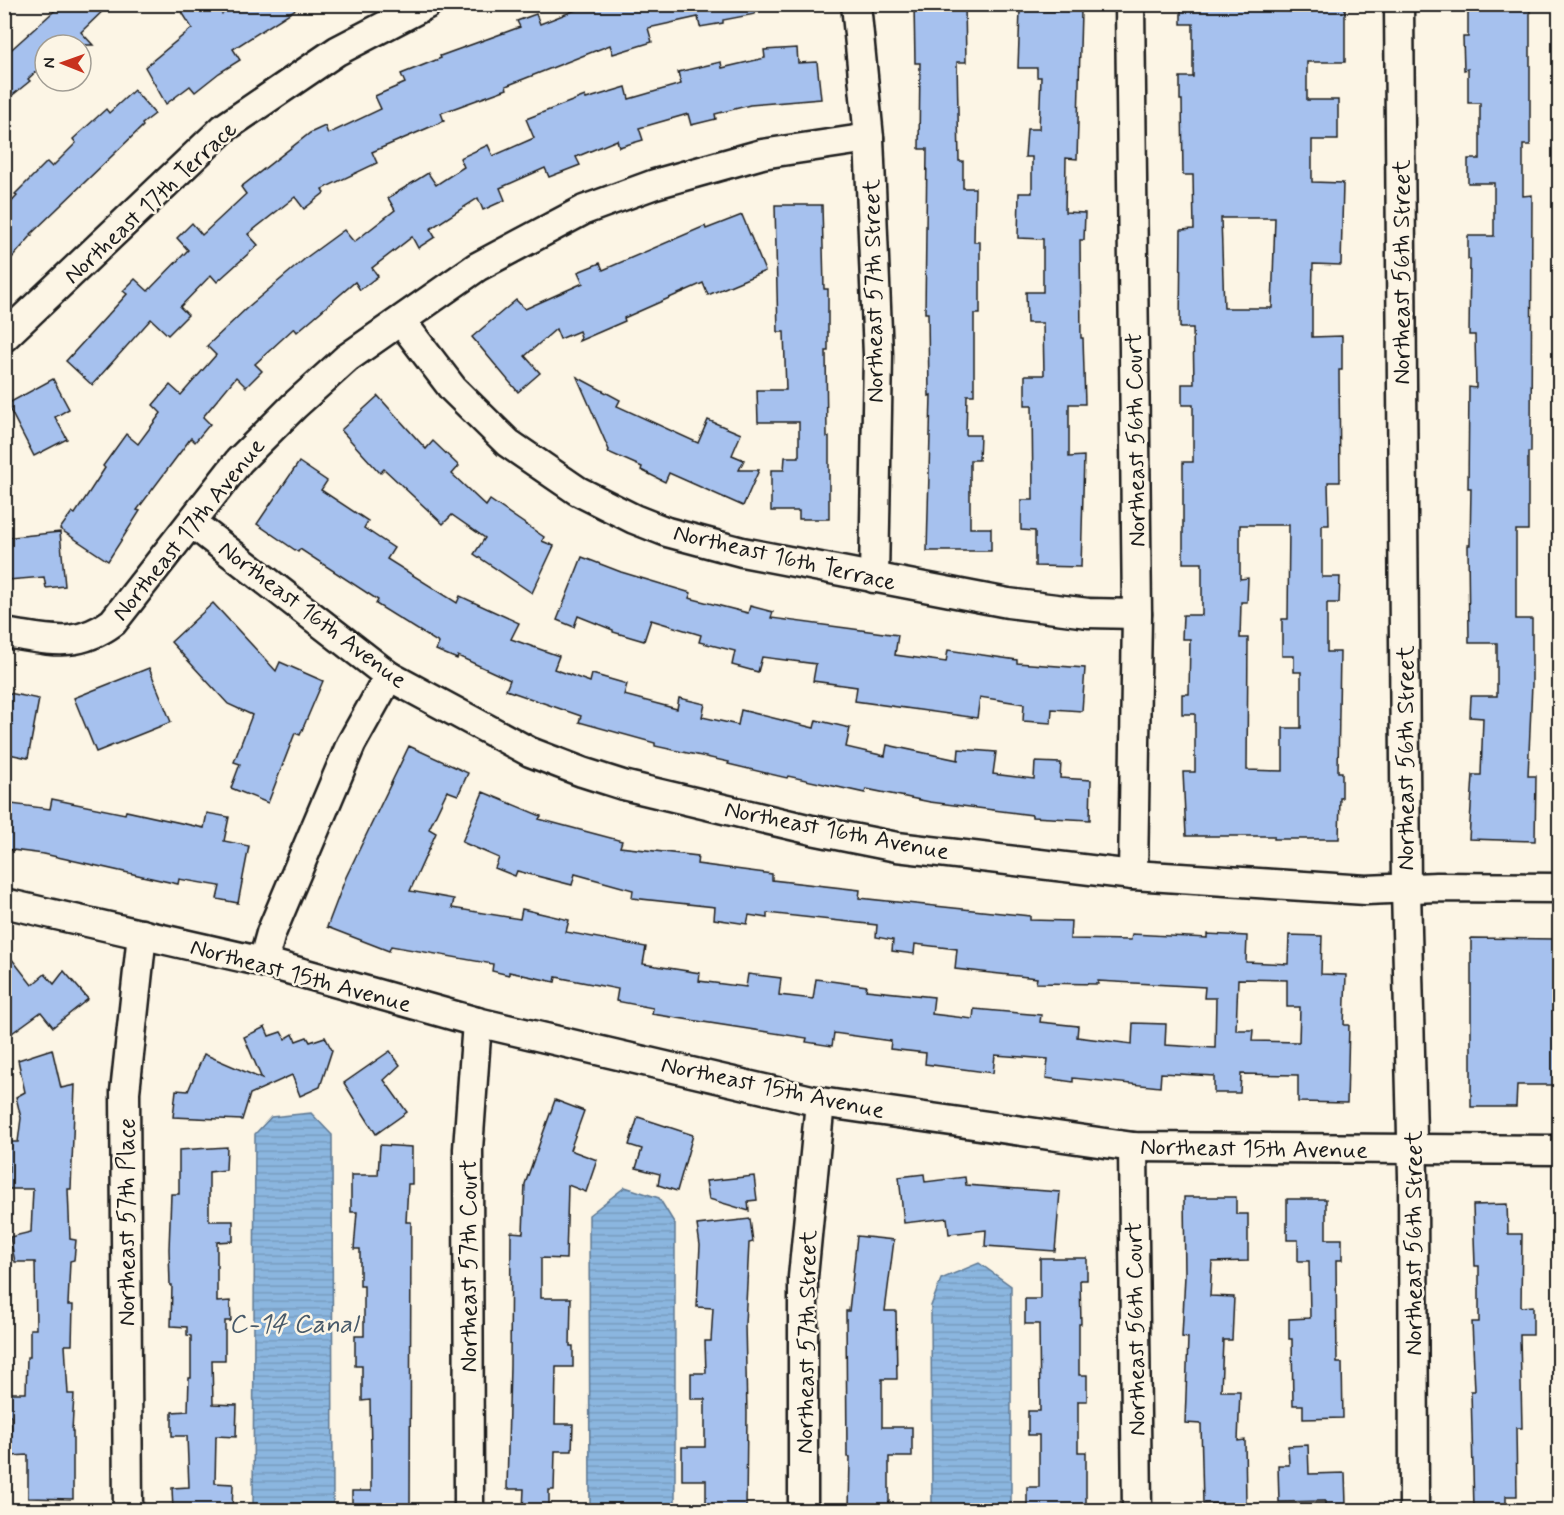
<svg xmlns="http://www.w3.org/2000/svg" width="1564" height="1515" font-family="Mynerve,sans-serif">
<style>
.water{fill:url(#water-rules);stroke:#5f7891;stroke-width:1.5}
.building{fill:#a6c1ee;stroke:#1c1c1c;stroke-width:1.5;fill-rule:evenodd}
.lines{fill:none;stroke-linecap:round;stroke-linejoin:round}
.minor-casing{stroke:#1c1c1c;stroke-width:33}
.minor{stroke:#fcf5e5;stroke-width:28}
.labels{text-anchor:middle;stroke-width:5;stroke-linejoin:round;paint-order:stroke}
.street-label{font-size:24px;fill:#1c1c1c;stroke:#fcf5e5}
.water-label{font-size:26px;font-style:italic;fill:#485a6a;stroke:#fcf5e5}
</style>
<defs>
<pattern id="water-rules" width="6" height="5" patternUnits="userSpaceOnUse" patternTransform="scale(1.5)"><rect width="6" height="5" fill="#8bb6df"/><path d="M0 2.5h6" fill="none" stroke="#779cbf"/></pattern>
</defs>
<rect width="100%" height="100%" fill="#fcf5e5"/>
<filter id="ink" filterUnits="userSpaceOnUse"><feTurbulence type="fractalNoise" baseFrequency=".0167" numOctaves="2"/><feDisplacementMap in="SourceGraphic" scale="12" xChannelSelector="R" yChannelSelector="G"/><feConvolveMatrix kernelMatrix="1 2 1 2 8 2 1 2 1" color-interpolation-filters="sRGB"/></filter>
<g filter="url(#ink)">
<g class="water">
<polygon points="311,1113 332,1135 333,1510 253,1510 255,1134 271,1117"/>
<polygon points="625,1187 659,1198 675,1224 675,1510 590,1510 589,1215"/>
<polygon points="979,1263 1011,1286 1011,1510 932,1510 931,1306 941,1279"/>
</g>
<g class="building">
<polygon points="62,4 110,4 81,32 93,45 45,45 45,63 28,79 30,81 4,102 4,56"/>
<polygon points="177,4 216,4 222,14 237,4 304,4 233,49 240,60 219,73 195,92 190,86 166,104 145,67 192,28"/>
<polygon points="591,4 754,4 755,14 723,20 723,23 700,27 698,17 648,28 652,42 613,54 610,45 506,86 507,89 441,113 444,121 372,152 377,163 322,189 324,193 304,209 295,197 248,234 258,245 217,282 211,275 180,307 188,315 168,335 151,319 92,385 66,361 127,294 123,291 135,279 148,291 188,250 177,238 192,223 202,235 246,194 241,187 310,133 325,126 328,134 381,109 375,96 405,83 401,74 441,58 440,56 520,27 517,21 536,14 540,24"/>
<polygon points="914,4 965,4 966,62 957,62 959,161 963,161 963,188 975,188 974,242 980,242 980,314 974,314 974,395 967,395 966,435 980,435 979,460 970,460 970,528 991,528 991,551 927,551 931,395 929,396 928,313 925,313 927,149 919,149 920,63 915,63"/>
<path d="M1181,4H1345V62H1307V100H1338V140H1312V182L1343,183L1341,265L1313,264L1312,305V337L1342,336V370H1339L1340,482H1328L1329,525H1322V577H1340L1339,603H1327V652H1340L1338,772H1342V798H1340L1339,839H1274V836H1186L1183,772H1195V714H1182V694H1189L1190,639H1182L1183,615H1202V563H1183V462H1193V405H1182V384H1194L1193,328H1180L1181,230L1194,229L1193,175H1183L1182,100H1180V77H1193V24H1181ZM1221,218H1275L1272,308H1224ZM1240,525H1289L1288,619H1282V656H1294V672H1301V728H1283V771L1247,770L1248,638H1240L1241,602H1247L1248,578L1240,579Z"/>
<polygon points="1468,4 1530,4 1530,145 1523,145 1523,196 1532,195 1531,452 1528,452 1528,530 1516,530 1516,619 1532,619 1532,684 1528,776 1536,776 1535,841 1469,839 1473,775 1481,775 1483,718 1470,717 1471,696 1497,696 1497,643 1469,643 1468,545 1470,545 1471,488 1468,488 1469,387 1476,388 1475,335 1469,335 1470,259 1468,259 1468,236 1494,236 1494,183 1468,183 1468,159 1480,159 1480,103 1468,103 1468,69 1464,70 1463,37 1468,37"/>
<polygon points="1020,10 1081,11 1077,159 1066,158 1065,212 1085,213 1084,240 1080,240 1081,338 1083,338 1085,404 1069,404 1069,457 1084,456 1081,567 1035,566 1035,531 1021,530 1021,500 1033,500 1032,405 1025,405 1025,375 1044,375 1043,323 1027,323 1026,292 1043,292 1043,239 1018,238 1019,193 1032,193 1032,157 1025,157 1027,129 1039,129 1041,77 1037,77 1037,68 1018,68"/>
<polygon points="797,48 798,63 817,62 821,99 750,105 715,114 716,119 691,125 688,114 639,128 643,140 619,147 617,140 576,157 580,165 549,177 545,168 500,188 505,200 483,210 478,198 430,229 435,237 418,248 412,237 372,268 378,276 360,290 355,282 297,332 294,328 255,364 262,371 246,387 236,377 203,417 210,424 195,442 191,438 137,510 140,511 108,561 60,529 72,512 75,514 105,468 103,466 126,434 138,444 161,413 153,405 170,385 181,395 216,355 207,346 248,307 307,257 344,230 354,242 395,210 388,198 428,173 436,185 464,167 460,158 488,145 493,156 534,138 526,119 585,96 586,99 626,87 629,99 681,84 678,72 721,62 722,68 765,58 764,50"/>
<polygon points="134,90 155,114 142,124 143,126 31,234 32,235 4,267 4,210 17,196 15,194 47,162 52,167 76,143 73,139 106,109 109,113"/>
<polygon points="775,205 822,205 824,289 828,289 828,351 826,351 827,437 829,437 829,519 799,519 799,511 771,511 771,470 784,470 785,457 799,457 799,422 758,422 757,390 786,390 784,332 778,332"/>
<polygon points="742,215 765,271 708,295 703,283 624,318 625,321 579,341 581,337 579,331 560,339 556,329 525,356 540,373 518,392 472,337 516,300 525,309 583,283 578,272 600,263 603,270 705,226 706,229"/>
<polygon points="577,377 620,400 617,406 698,443 708,420 741,434 732,455 744,460 739,470 759,470 743,506 669,473 665,482 641,470 642,467 608,452 609,450"/>
<polygon points="53,379 69,409 55,417 67,439 34,456 7,404"/>
<polygon points="378,396 426,449 433,441 459,466 452,474 486,506 490,500 544,537 542,541 554,546 532,593 474,554 485,538 452,515 443,524 384,469 380,473 341,430"/>
<polygon points="299,462 327,481 321,490 368,521 364,528 394,548 387,559 457,603 460,596 519,623 511,639 559,656 554,669 590,682 592,674 627,684 624,695 677,709 679,698 705,704 702,717 738,725 741,710 814,728 816,720 850,728 846,747 885,756 887,745 958,760 959,749 996,752 993,774 1034,779 1035,762 1061,763 1060,778 1091,780 1090,820 1032,817 1032,815 930,802 866,789 865,793 788,776 787,778 728,764 729,762 655,746 655,743 579,722 581,716 506,690 510,680 458,656 457,659 436,650 439,643 376,604 378,600 300,549 298,552 257,524"/>
<polygon points="60,532 65,586 46,588 44,577 8,580 4,538"/>
<polygon points="582,557 621,572 691,593 689,598 748,613 750,606 773,612 771,618 898,635 895,655 946,662 948,650 1017,660 1017,663 1085,668 1082,711 1052,709 1051,723 1023,721 1024,704 980,697 977,718 855,701 857,687 813,681 816,664 762,657 758,672 732,665 735,651 699,642 701,635 651,620 644,641 613,632 613,630 578,616 574,627 557,620"/>
<polygon points="213,603 276,671 280,662 323,681 300,735 295,733 268,803 231,788 240,764 234,762 252,715 228,704 171,642"/>
<polygon points="149,668 171,722 96,752 74,698"/>
<polygon points="4,692 39,699 28,758 4,753"/>
<path d="M409,746L468,773L458,795L447,791L429,829L436,833L410,891L454,899L452,908L520,919L522,909L569,920L566,932L646,947L643,964L700,973L699,981L746,987L748,974L781,978L779,995L813,999L816,979L867,986L866,990L934,997L932,1014L973,1019L974,1009L1041,1015L1040,1022L1078,1026L1077,1037L1132,1044L1133,1023L1166,1024L1165,1045L1215,1048L1216,998H1204L1205,987L1098,981V984L1036,983L1037,978L955,969L957,949L915,944L914,954L892,951L893,940L876,937L877,925L767,913V918L749,915L747,924L714,919L715,907L632,898L633,890L575,874L572,885L517,871L515,876L495,868L499,858L462,842L483,792L541,816L539,819L622,841L620,847L698,856L697,864L772,874V880L860,890L859,898L1030,916V920L1071,921L1070,939L1131,940L1132,934L1207,938V934L1247,936L1246,962L1288,964L1289,935L1322,936L1321,974L1346,975L1344,1025H1349L1347,1103L1298,1102V1075L1241,1074L1240,1093H1214V1076L1161,1073L1160,1087L1073,1078V1082L1046,1078L1048,1059L995,1055L993,1073L925,1064L926,1053L890,1049L891,1041L834,1033L832,1046L806,1042L807,1038L652,1014L653,1008L616,1001L618,989L556,977L555,982L509,972V975L492,971L493,964L391,946L389,951L327,927L346,877ZM1238,979L1287,980V1007H1300L1299,1042L1252,1041L1253,1030H1236Z"/>
<polygon points="52,799 125,814 126,811 204,828 207,813 229,817 224,841 249,846 238,903 217,899 220,886 179,879 178,884 44,854 4,849 4,803 50,809"/>
<polygon points="1471,938 1555,939 1555,949 1560,949 1560,1085 1517,1085 1516,1107 1471,1107"/>
<polygon points="4,949 32,985 45,974 54,984 64,971 88,999 53,1027 41,1012 5,1038"/>
<polygon points="265,1027 269,1036 281,1032 285,1039 293,1034 296,1041 307,1037 310,1042 325,1037 332,1050 320,1087 300,1096 292,1075 250,1094 242,1120 173,1117 176,1090 188,1091 204,1054 262,1079 244,1037"/>
<polygon points="52,1049 61,1088 75,1085 71,1189 68,1189 70,1239 76,1240 74,1260 70,1261 68,1305 73,1305 72,1345 65,1345 68,1394 74,1394 72,1431 73,1431 73,1499 28,1498 28,1455 11,1456 11,1416 9,1416 8,1393 26,1393 27,1357 30,1357 30,1329 36,1329 35,1262 15,1262 10,1237 31,1232 33,1189 9,1189 9,1142 18,1142 21,1118 16,1097 25,1092 18,1060"/>
<polygon points="390,1051 400,1065 384,1080 407,1112 376,1134 344,1083"/>
<polygon points="555,1100 584,1111 570,1150 597,1160 586,1192 568,1185 566,1259 541,1258 541,1298 571,1298 570,1346 573,1346 573,1367 556,1367 555,1424 573,1424 572,1451 555,1451 554,1490 549,1490 549,1510 523,1510 524,1489 507,1489 510,1366 511,1232 523,1233 525,1184"/>
<polygon points="638,1117 693,1135 677,1191 658,1185 660,1174 636,1168 642,1149 629,1145"/>
<polygon points="380,1145 412,1147 412,1184 408,1184 406,1222 411,1222 410,1510 352,1510 352,1491 371,1491 371,1453 370,1400 362,1401 362,1366 355,1366 355,1336 364,1336 364,1286 360,1286 360,1249 354,1249 357,1212 351,1212 351,1175 378,1175"/>
<polygon points="227,1147 226,1170 209,1172 209,1221 233,1221 233,1241 217,1242 217,1302 230,1301 231,1321 225,1321 225,1360 212,1360 213,1404 237,1405 236,1437 216,1436 215,1483 233,1484 232,1510 173,1510 172,1488 189,1487 187,1436 172,1436 172,1412 188,1411 189,1378 191,1378 191,1336 187,1335 187,1327 171,1326 172,1285 170,1285 169,1249 171,1194 179,1194 179,1150"/>
<polygon points="924,1174 925,1182 965,1177 966,1185 1060,1192 1055,1251 985,1246 986,1230 949,1234 947,1218 904,1223 899,1177"/>
<polygon points="754,1176 757,1200 748,1201 749,1211 709,1199 706,1181"/>
<polygon points="1184,1197 1236,1197 1236,1214 1248,1214 1248,1261 1212,1262 1210,1296 1234,1297 1232,1340 1223,1340 1221,1391 1240,1391 1238,1441 1245,1440 1246,1503 1203,1504 1201,1424 1185,1423 1188,1338 1182,1337 1185,1275"/>
<polygon points="1287,1199 1326,1199 1326,1239 1342,1239 1342,1260 1336,1260 1337,1363 1342,1363 1343,1418 1303,1419 1303,1405 1293,1405 1292,1339 1289,1339 1289,1319 1310,1318 1309,1261 1298,1261 1298,1240 1287,1240"/>
<polygon points="1507,1204 1508,1234 1522,1234 1521,1307 1533,1306 1533,1335 1520,1335 1522,1428 1516,1428 1517,1496 1506,1496 1506,1508 1474,1509 1471,1391 1475,1391 1472,1322 1479,1322 1479,1266 1475,1266 1473,1205"/>
<polygon points="750,1219 753,1242 749,1243 745,1324 747,1413 746,1510 706,1510 706,1480 682,1480 682,1447 705,1447 705,1399 691,1399 691,1373 706,1373 705,1341 711,1341 713,1308 697,1307 700,1245 697,1225"/>
<polygon points="857,1236 894,1240 885,1311 896,1311 897,1379 882,1379 882,1427 912,1427 912,1457 889,1457 889,1510 849,1510 850,1457 847,1457 846,1311 849,1311"/>
<polygon points="1040,1258 1087,1258 1087,1280 1080,1280 1081,1324 1079,1324 1079,1375 1087,1375 1087,1401 1078,1401 1078,1452 1086,1452 1086,1510 1027,1510 1027,1487 1039,1487 1039,1435 1028,1435 1028,1411 1040,1411 1039,1324 1025,1324 1025,1299 1040,1299"/>
<polygon points="1308,1445 1309,1474 1345,1473 1346,1505 1325,1505 1325,1501 1279,1502 1278,1465 1289,1465 1288,1446"/>
</g>
<g class="lines">
<g class="minor-casing">
<g id="minor">
<polyline points="856,4 869,138 878,355 874,578"/>
<polyline points="1130,4 1137,614 1133,875"/>
<polyline points="1399,4 1406,889 1413,1177 1414,1510"/>
<polyline points="401,321 453,389 508,443 578,491 634,519 667,532 742,552 1008,603 1088,613 1137,614"/>
<polyline points="4,337 224,128 337,51 427,4"/>
<polyline points="192,523 389,676 530,752 582,772 623,785 812,830 897,847 1133,875 1366,890 1437,887 1560,888"/>
<path d="M4,633C48,639 75,650 113,622L239,461L294,406L347,358L477,267L584,210L655,184L762,154L869,138"/>
<polyline points="4,903 263,962 477,1022 820,1102 1133,1147 1560,1150"/>
<polyline points="263,962 271,933 351,744 389,676"/>
<polyline points="1133,1147 1137,1510"/>
<polyline points="128,1510 125,1092 142,934"/>
<polyline points="469,1510 468,1149 477,1022"/>
<polyline points="803,1510 803,1277 820,1102"/>
</g>
</g>
<use href="#minor" class="minor"/>
</g>
</g>
<g class="labels">
<g class="street-label">
<text transform="translate(150 202) rotate(-43)" y="8">Northeast 17th Terrace</text>
<text transform="translate(1401 272) rotate(-90)" y="8">Northeast 56th Street</text>
<text transform="translate(873 291) rotate(-91)" y="8">Northeast 57th Street</text>
<text transform="translate(1135 440) rotate(-91)" y="8">Northeast 56th Court</text>
<text transform="translate(188 529) rotate(-51)" y="8">Northeast 17th Avenue</text>
<text transform="translate(785 557) rotate(13)" y="8">Northeast 16th Terrace</text>
<text transform="translate(313 614) rotate(37)" y="8">Northeast 16th Avenue</text>
<text transform="translate(1405 758) rotate(-90)" y="8">Northeast 56th Street</text>
<text transform="translate(837 830) rotate(11)" y="8">Northeast 16th Avenue</text>
<text transform="translate(301 975) rotate(15)" y="8">Northeast 15th Avenue</text>
<text transform="translate(773 1087) rotate(12)" y="8">Northeast 15th Avenue</text>
<text transform="translate(1254 1148) rotate(1)" y="8">Northeast 15th Avenue</text>
<text transform="translate(126 1222) rotate(-90)" y="8">Northeast 57th Place</text>
<text transform="translate(1413 1243) rotate(-90)" y="8">Northeast 56th Street</text>
<text transform="translate(468 1266) rotate(-90)" y="8">Northeast 57th Court</text>
<text transform="translate(1135 1329) rotate(-91)" y="8">Northeast 56th Court</text>
<text transform="translate(806 1342) rotate(-89)" y="8">Northeast 57th Street</text>
</g>
<g class="water-label">
<text x="293" y="1332">C-14 Canal</text>
</g>
</g>
<rect width="1564" height="1515" fill="none" stroke="#fcf5e5" stroke-width="24"/>
<rect x="12" y="12" width="1540" height="1491" fill="none" stroke="#1c1c1c" stroke-width="2" filter="url(#ink)"/>
<g transform="translate(63 63) rotate(271)"><circle r="28" fill="#fcf5e5" stroke="#a29e95" stroke-width="1.5"/>
<path d="M0-4.5L10 22L0 15L-10 22Z" fill="#c8321e"/>
<text y="-9" font-size="16" font-weight="bold" text-anchor="middle" fill="#1c1c1c">N</text>
</g>
</svg>
